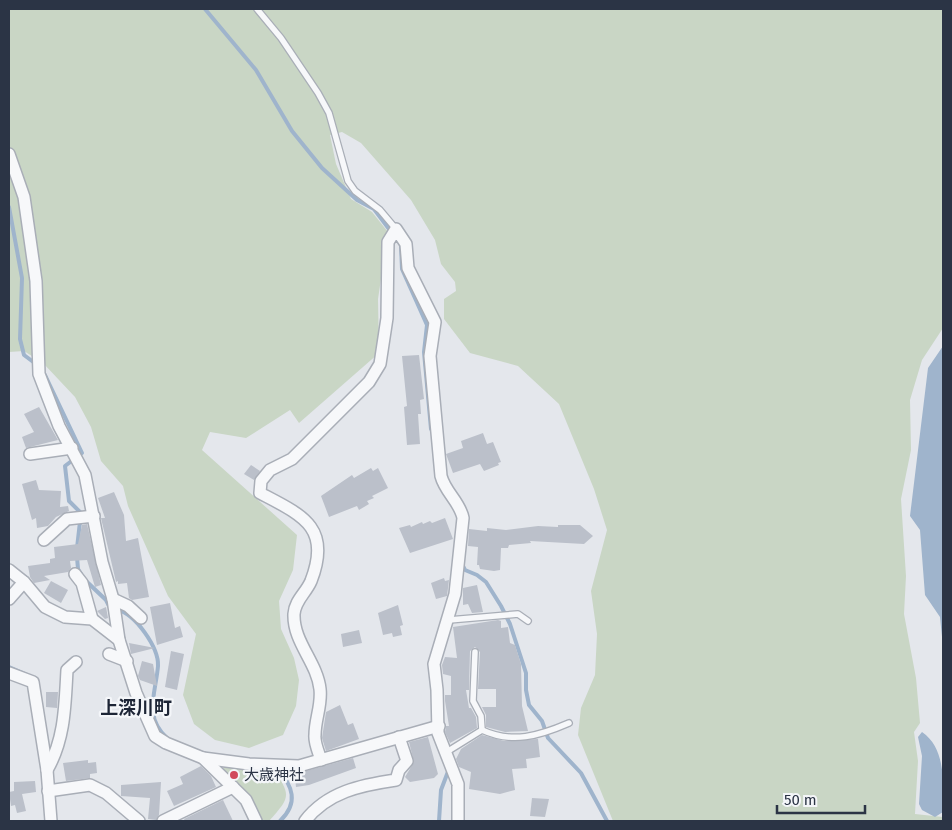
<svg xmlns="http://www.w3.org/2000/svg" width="952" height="830" font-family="'Fira Sans','Noto Sans JP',sans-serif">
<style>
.green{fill:#c9d6c5}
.water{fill:#9fb4cc}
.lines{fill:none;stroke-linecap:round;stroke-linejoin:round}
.stream{stroke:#9fb4cc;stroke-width:4}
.building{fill:#bbc0ca}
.service-casing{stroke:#a9aeb7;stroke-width:8}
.minor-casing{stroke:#a9aeb7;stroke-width:14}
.service{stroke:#f7f8fa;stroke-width:5.5}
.minor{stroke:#f7f8fa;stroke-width:11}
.poi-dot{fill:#d1495b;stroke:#f4f6f9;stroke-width:2}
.labels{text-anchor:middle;stroke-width:4.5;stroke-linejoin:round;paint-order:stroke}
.poi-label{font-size:15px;fill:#2b3445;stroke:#f4f6f9;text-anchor:start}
.quarter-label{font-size:18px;font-weight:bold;fill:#1d2536;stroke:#f4f6f9}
</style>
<rect width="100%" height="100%" fill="#e4e7ec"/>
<g class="green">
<polygon points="9,9 943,9 943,328 922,360 910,400 911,450 901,499 906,576 904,614 916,678 920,723 914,732 918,761 915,814 943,817 943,821 613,821 578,735 581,708 595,675 597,634 591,591 607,530 594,489 559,404 518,366 470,353 444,319 444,299 456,291 455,282 441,264 435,240 411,200 361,143 342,132 330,135 336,164 351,199 372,212 388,232 378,299 379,353 299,423 290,410 246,438 210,432 202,450 297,535 293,570 279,601 281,629 294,658 299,680 296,706 283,735 249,748 215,740 194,724 183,695 196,634 168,596 128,506 123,486 101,461 91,427 75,397 43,363 24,351 9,352"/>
<path d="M223,765L273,768C291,796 291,796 269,821H261L225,775Z"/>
</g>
<g class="water">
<polygon points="943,346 943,647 940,617 925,595 920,530 910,516 928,368"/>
<path d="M922,732C947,749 943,786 943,812L935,817L922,810L919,804L922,756L918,737Z"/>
</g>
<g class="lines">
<g class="stream">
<polyline points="205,9 256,70 292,131 322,168 357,200 374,209 392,233"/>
<polyline points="9,207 22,278 20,339 24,355 36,364"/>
<polyline points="401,245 402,269 427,325 424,352 431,429"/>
<polyline points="45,375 82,453 65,466 69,501 81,513 77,548"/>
<polyline points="77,557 78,569 81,574"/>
<polyline points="462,564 465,570 477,575 486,582 501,606 510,624 526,673 526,690 529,705 542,721 548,738 581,773 607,821"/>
<polyline points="85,580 106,600 110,608"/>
<path d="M117,610C135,613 159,648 158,666C156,692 143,717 167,738"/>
<polyline points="9,667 32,677"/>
<path d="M277,768C293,786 299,803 280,821"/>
<polyline points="439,821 441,790 449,769"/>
</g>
</g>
<g class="building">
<polygon points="419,355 424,399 420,400 421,414 418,414 420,444 407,445 404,407 407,406 402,356"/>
<polygon points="39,407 58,440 26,448 22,437 34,432 24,414"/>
<polygon points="483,433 487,444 493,442 501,462 498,463 499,465 484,471 480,464 453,473 446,454 463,448 461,441"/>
<polygon points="251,465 260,471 254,480 244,474"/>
<polygon points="371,468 373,471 378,468 388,488 372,496 374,498 367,501 369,504 359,510 357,506 329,517 321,496 352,475 354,478"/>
<polygon points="36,480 39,490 61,491 60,507 68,506 69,511 56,517 48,526 37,528 36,518 32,520 22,484"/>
<polygon points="114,492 124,515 126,541 138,538 149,597 132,600 129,598 127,583 118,584 118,581 116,582 101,518 105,518 98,498"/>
<polygon points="445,518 453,539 410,553 399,528 410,525 411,527 422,522 423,524 430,521 432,523"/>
<polygon points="87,524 101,585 95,587 87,560 70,561 71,568 68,572 44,576 50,580 34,583 30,577 28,566 50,563 50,559 55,558 54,547 78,544 82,525"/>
<polygon points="558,525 580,525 593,536 584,544 530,541 531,543 509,545 508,548 501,548 500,570 494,571 480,569 479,565 477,565 478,547 468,546 469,529 487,531 487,528 506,530 538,526 558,527"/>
<polygon points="444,578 445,581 449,580 447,596 436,599 431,583"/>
<polygon points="51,581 68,590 61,603 44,593"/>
<polygon points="477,585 483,612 472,613 468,604 463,605 463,588"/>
<polygon points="170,603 175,628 180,626 183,637 157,645 150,607"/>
<polygon points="398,605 403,625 400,626 402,635 393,637 392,633 383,635 378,613"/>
<polygon points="106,607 108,618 105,619 97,611"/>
<polygon points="498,620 501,621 501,628 508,627 510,643 515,645 521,664 522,706 528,731 505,732 486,727 486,715 482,707 496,707 496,689 478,689 480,652 475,647 470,651 469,690 466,690 469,708 471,708 476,717 477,728 450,743 445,732 446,726 449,726 445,701 445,695 451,695 451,676 443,674 442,665 445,657 457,658 453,627"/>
<polygon points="359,630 362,643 343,647 341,634"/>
<polygon points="129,643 155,648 131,654"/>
<polygon points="171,651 184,654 177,690 165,687"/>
<polygon points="142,661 153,664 157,686 140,680 138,676"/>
<polygon points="46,692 58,692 57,708 46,707"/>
<polygon points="340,705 348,725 353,723 359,739 326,751 322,738 326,712"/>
<polygon points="482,735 504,741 538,739 540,757 526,759 527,768 512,769 515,790 500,794 469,789 471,772 459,767 456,759 461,749"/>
<polygon points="428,737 438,774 434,778 410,782 405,777 414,762 409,742"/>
<polygon points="353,758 356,768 309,785 296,787 295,777 299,773"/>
<polygon points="88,760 88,763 96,762 97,773 90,774 90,778 66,781 63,763"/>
<polygon points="201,766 211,776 216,787 174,806 167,791 183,784 180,777"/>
<polygon points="35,781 36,792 22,794 26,811 17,813 15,805 11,806 9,792 14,791 14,782"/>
<polygon points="161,782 159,815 156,820 148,819 150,798 121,796 121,785"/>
<polygon points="532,798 549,799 545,817 530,816"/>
<polygon points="223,800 233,821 185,821 184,819"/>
</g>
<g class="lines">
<g class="service-casing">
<g id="service">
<polyline points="257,9 281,38 318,93 329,113 348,181 355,191 380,210 396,229"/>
<polyline points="449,620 518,614 528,621"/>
<polyline points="475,652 473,701 481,716 482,730"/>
<path d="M445,753L482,730C512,744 539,736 569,723"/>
</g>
</g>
<g class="minor-casing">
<g id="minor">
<polyline points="9,154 24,197 36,281 39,374 59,426 85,475 102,562 113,599 119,640 136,693 155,736 166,743 203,758 246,800 256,821"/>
<polyline points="30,454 72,448"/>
<polyline points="44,540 67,519 94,516"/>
<polyline points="9,570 24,582 45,607 65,617 92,619 119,640"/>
<polyline points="75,574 82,583 92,619"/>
<polyline points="9,599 24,582"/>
<polyline points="113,599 128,606 141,618"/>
<polyline points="109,654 127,661"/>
<polyline points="9,673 33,682 47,770 51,821"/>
<polyline points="203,758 249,764 299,766 439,726"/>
<path d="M321,760C319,753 314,743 315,735C315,719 322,705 320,689C317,662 293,642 294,614C295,600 306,593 311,581C332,527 302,515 260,493L261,481L270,470L292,459L369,382L380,364L387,318L388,242L396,229L406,244L408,268L435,322L430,356L441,476C445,492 460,502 463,518L455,594L434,664L437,690L438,733L458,784V821"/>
<path d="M47,770C65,739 65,705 67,670L76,662"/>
<polyline points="48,791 90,785 106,793 139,821"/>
<polyline points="163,821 233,787"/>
<path d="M305,821C327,792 361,785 396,780L399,770L407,761L399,737"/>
</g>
</g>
<use href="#service" class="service"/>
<use href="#minor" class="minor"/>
</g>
<circle class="poi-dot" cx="234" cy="775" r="5"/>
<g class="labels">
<g class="poi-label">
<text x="244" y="780">大歳神社</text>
</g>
<g class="quarter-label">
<text x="136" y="714">上深川町</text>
</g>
</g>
<rect width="952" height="830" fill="none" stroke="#2b3445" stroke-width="20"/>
<path d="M777 805v8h88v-8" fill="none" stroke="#2b3445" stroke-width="2.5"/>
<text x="784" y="805" font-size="15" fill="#2b3445" stroke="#f4f6f9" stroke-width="4" paint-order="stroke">50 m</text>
</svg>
